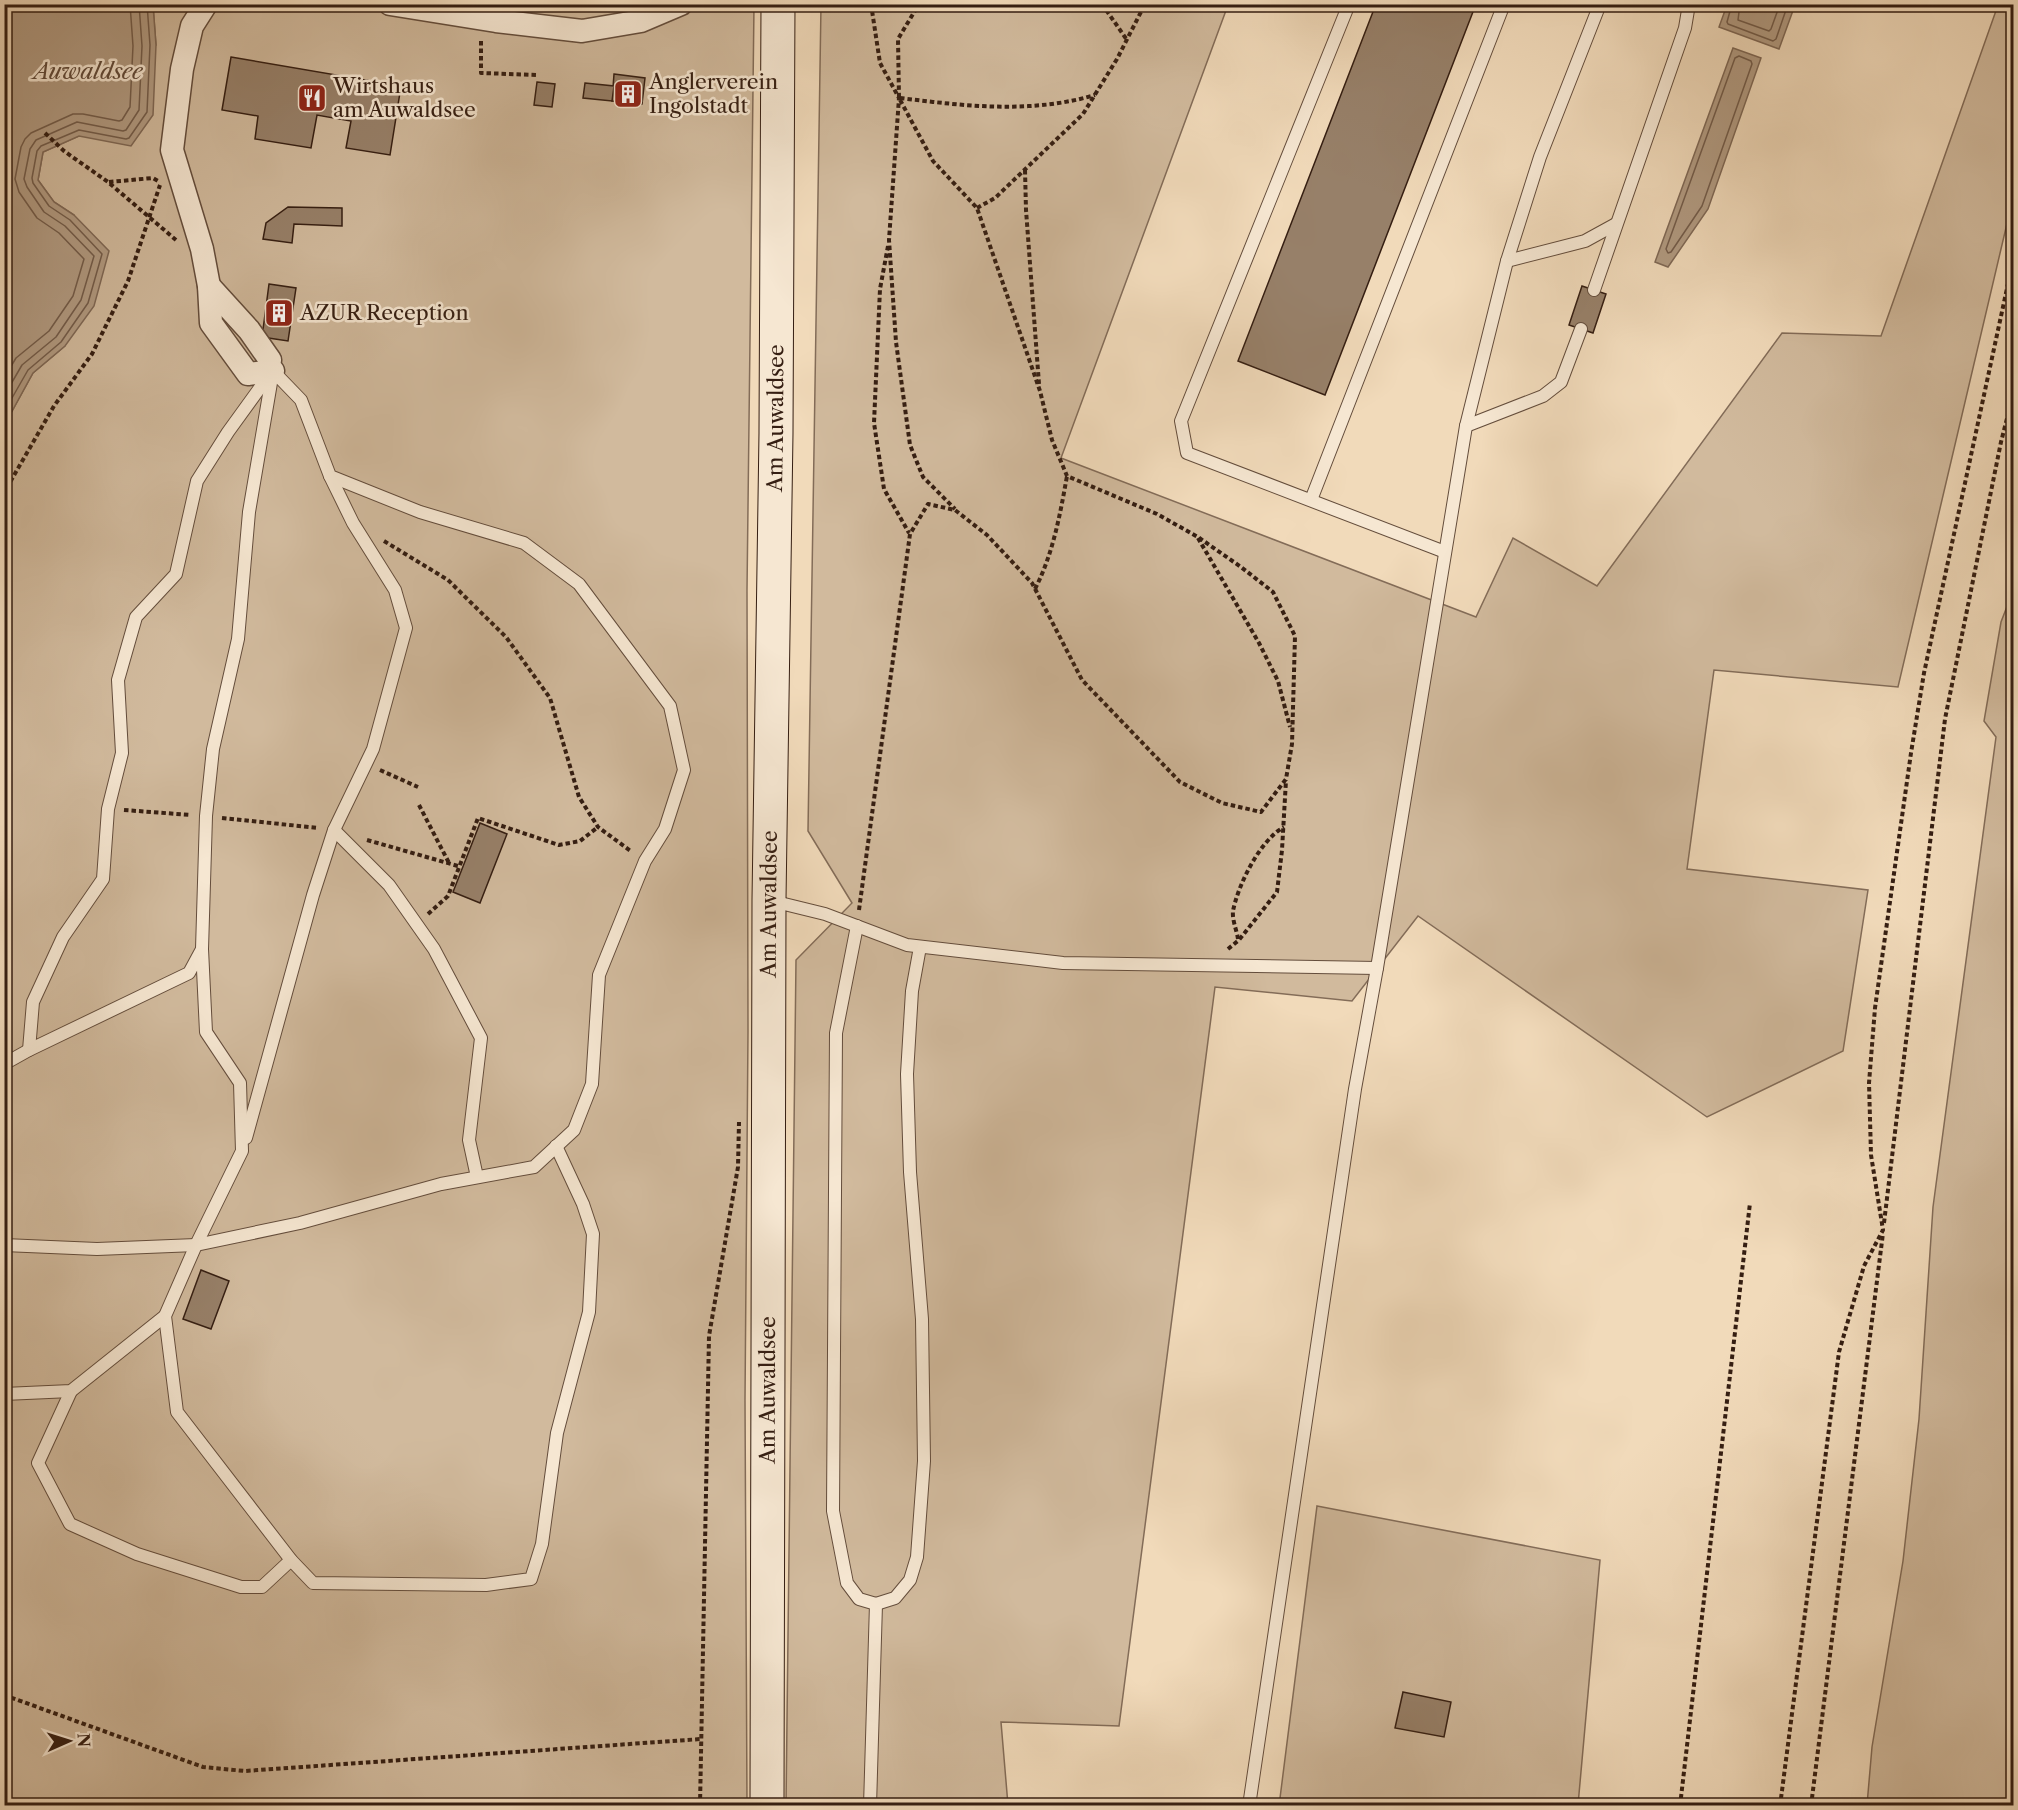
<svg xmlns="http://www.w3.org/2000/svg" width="2018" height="1810" font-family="'Libre Caslon Text',serif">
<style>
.green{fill:#d1ba9d;stroke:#836c58;stroke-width:1.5}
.water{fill:#b19a81;stroke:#7f6855;stroke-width:1.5}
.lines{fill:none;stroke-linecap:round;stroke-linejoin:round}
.shore{stroke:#735c4a;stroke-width:1.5}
.building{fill:#978069;stroke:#351e12;stroke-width:1.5}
.lane-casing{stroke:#644d3c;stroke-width:14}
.street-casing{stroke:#644d3c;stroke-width:25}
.secondary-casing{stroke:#351e12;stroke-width:35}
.path{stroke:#351e12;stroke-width:4;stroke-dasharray:4.5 3;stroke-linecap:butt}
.lane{stroke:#f6e7d2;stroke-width:12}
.street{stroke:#f6e7d2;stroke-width:22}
.secondary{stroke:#f6e7d2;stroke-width:33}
.labels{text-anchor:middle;stroke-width:5;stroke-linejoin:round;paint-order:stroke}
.poi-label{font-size:21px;fill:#351e12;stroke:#f6e7d2;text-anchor:start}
.street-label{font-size:21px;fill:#351e12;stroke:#f6e7d2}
.water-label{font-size:22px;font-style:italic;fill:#604939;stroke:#f6e7d2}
</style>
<rect width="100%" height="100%" fill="#f1daba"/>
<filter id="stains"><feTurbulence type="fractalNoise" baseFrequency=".00333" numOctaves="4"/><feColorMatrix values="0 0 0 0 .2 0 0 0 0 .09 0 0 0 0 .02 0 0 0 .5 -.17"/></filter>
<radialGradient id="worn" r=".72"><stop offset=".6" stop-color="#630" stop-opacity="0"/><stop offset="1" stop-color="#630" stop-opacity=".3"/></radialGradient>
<g class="green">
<polygon points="153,5 754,5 747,590 748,1031 745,1400 747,1805 5,1805 5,424 33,373 65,346 74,215 54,202 38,180 43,152 79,136 156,45"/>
<polygon points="821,5 1228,5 1061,458 1476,617 1513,538 1597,586 1782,333 1881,336 1998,5 2013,5 2013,198 1898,687 1714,670 1687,869 1868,890 1843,1051 1707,1117 1418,916 1352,1001 1215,987 1119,1726 1001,1722 1008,1805 786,1806 796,960 852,903 808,831"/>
<polygon points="2013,591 2013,1805 1867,1805 1872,1747 1903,1561 1919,1419 1933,1207 1996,737 1984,721 2001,622"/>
<polygon points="1317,1506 1600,1560 1578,1805 1279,1806"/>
</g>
<g class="water">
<polygon points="5,4 153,5 156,45 153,115 131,146 79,136 43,152 38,180 54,202 74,215 109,251 94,306 65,346 33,373 5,424"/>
<polygon points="1727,5 1795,5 1779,49 1719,27"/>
<polygon points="1733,48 1761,58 1708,209 1668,267 1655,262"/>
</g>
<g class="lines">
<g class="shore">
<polyline points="1732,4 1727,22 1728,24 1773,41 1776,39 1788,4"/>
<polyline points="1740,4 1738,20 1769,31 1771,29 1780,4"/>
<polygon points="1739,56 1751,61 1752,64 1702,206 1671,252 1668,253 1666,249 1735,58"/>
<polyline points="4,378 16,358 49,331 73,296 84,259 59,233 37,218 19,192 15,179 21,147 25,139 31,133 73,114 83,114 119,121 122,120 130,107 133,46 130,4"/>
<polyline points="4,396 22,365 56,337 81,300 94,256 65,226 44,212 27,187 24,179 30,149 36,140 77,122 123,131 126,130 139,110 142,46 139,4"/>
<polyline points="4,412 28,370 61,342 88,303 102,254 70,220 49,206 33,183 32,178 37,151 41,146 79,130 126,139 129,138 147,112 150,45 147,4"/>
</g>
</g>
<g class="building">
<polygon points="1376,4 1476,4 1325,395 1238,361"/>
<polygon points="231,57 401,86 390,155 346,148 351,121 317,115 311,148 255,139 258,116 222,110"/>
<polygon points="614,74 645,78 642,104 612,101"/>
<polygon points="537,82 555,84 552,107 534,105"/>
<polygon points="585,83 614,86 612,101 583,98"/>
<polygon points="288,207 342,208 342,226 294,224 292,243 263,239 266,223"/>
<polygon points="269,284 296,288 288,341 262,337"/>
<polygon points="1582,286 1606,294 1593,333 1569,325"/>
<polygon points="480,823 507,834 480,903 453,892"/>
<polygon points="201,1270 229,1281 211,1329 183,1319"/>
<polygon points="1403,1692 1451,1702 1444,1737 1395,1728"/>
</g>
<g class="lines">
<g class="lane-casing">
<g id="lane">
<polyline points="1349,4 1181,421 1187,453 1445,552"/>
<polyline points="1507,261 1585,241 1616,224"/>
<polyline points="1594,290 1685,28 1689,4"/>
<polyline points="1466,426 1543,396 1561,382 1581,329"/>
<polyline points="1311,500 1504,4"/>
<polyline points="334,830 389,885 434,949 481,1038 469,1140 477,1177"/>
<polyline points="772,901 825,914 907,945 1063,963 1377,968"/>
<polyline points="857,926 836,1033 833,1511 847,1583 859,1599 876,1604 870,1806"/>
<polyline points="202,949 206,1032 240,1083 242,1151 196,1245 165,1316 177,1412 291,1560 313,1583 486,1585 531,1579 542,1544 557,1433 589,1312 593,1234 583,1204 556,1146"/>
<polyline points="29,1050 33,1002 63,937 103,879 108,809 122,753 118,680 136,617 176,574 197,481 228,432 270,374"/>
<polyline points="4,1064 29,1050 189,973 202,949 206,816 213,749 238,639 249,512 273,371 272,367"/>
<polyline points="246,1138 313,895 334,830 373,749 406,628 395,590 353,523 330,476"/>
<polyline points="4,1245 97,1249 196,1245 300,1223 441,1184 534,1167 574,1130 592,1084 599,975 645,861 665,829 684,770 670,706 579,584 524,543 420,512 330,476 301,400 273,371"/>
<polyline points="71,1391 38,1463 70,1524 137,1554 241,1587 262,1587 291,1560"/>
<polyline points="4,1394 71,1391 165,1316"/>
<polyline points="876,1604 895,1598 910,1580 917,1557 924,1461 922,1319 910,1172 907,1074 912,991 920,947"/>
<polyline points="1249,1806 1355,1089 1377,968 1466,426 1507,261 1540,157 1600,4"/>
</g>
</g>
<g class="street-casing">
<g id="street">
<polyline points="206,4 192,26 182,69 172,150 202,249 209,286 211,323 248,374 273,371"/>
<polyline points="390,4 496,21 582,31 641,21 681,4"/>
<polyline points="209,286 249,330 270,360"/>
</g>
</g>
<g class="secondary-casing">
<g id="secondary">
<path id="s1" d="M767,1806L769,900L776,433L778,4"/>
</g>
</g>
<g class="path">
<polyline points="871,4 880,63 899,98 889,240 896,342 910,445 923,477 955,509"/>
<polyline points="1102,4 1127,40"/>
<polyline points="481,41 481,73 538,75"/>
<path d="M900,98C965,106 1031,114 1095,95"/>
<polyline points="45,133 64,151 108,182 176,240"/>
<polyline points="1025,170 1026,210 1039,384"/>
<polyline points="109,182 153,178 160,182"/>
<polyline points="977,208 995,198 1083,114 1117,59 1145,4"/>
<polyline points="888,246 880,289 874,423 884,489 909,533"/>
<polyline points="4,495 9,484 54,406 92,354 128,281 160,185"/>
<polyline points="1198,538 1259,643 1278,681 1290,727"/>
<polyline points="384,541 448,580 506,637 550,698 579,797 598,827 632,852"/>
<path d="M1035,589C1053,554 1060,515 1067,476"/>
<polyline points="380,770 418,787"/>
<polyline points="419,805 449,863"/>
<polyline points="124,810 191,815"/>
<polyline points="222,818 319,828"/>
<polyline points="367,840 458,866"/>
<polyline points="859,910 910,534 928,504 955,510 987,535 1032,583 1082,680 1180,782 1222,803 1261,812 1286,779 1292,744 1295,636 1273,592 1241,567 1198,537 1157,514 1067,476 1052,440 1040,391 977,208 933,161 899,98 898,39 919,4"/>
<polyline points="428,914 448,896 478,818 559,845 580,841 598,827"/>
<path d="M1238,939C1237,931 1232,920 1233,911C1238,885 1260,840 1284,827"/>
<polyline points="1228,949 1239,940 1277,892 1282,850 1286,780"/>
<polyline points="1884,1223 1945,719 2001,442 2014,391"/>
<polyline points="4,1695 203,1767 245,1771 701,1739"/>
<polyline points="700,1806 709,1336 738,1167 739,1122"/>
<polyline points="1680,1806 1750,1203"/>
<polyline points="1780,1806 1839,1352 1864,1266 1883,1230 1871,1155 1869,1083 1875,1008 1911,753 1924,673 2014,256"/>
<polyline points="1811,1806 1883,1233"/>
</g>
<use href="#lane" class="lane"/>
<use href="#street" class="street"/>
<use href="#secondary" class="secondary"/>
</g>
<defs>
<g id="building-square" transform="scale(1.5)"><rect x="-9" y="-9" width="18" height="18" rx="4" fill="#8f2418" stroke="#f6e7d2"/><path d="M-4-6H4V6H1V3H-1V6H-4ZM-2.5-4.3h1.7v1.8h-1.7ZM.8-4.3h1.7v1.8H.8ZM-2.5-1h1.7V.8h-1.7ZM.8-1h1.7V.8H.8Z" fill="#fff"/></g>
<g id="restaurant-square" transform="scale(1.5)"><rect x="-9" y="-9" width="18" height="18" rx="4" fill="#8f2418" stroke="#f6e7d2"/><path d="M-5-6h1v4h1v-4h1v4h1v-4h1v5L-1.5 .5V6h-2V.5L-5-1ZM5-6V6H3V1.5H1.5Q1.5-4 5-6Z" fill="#fff"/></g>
</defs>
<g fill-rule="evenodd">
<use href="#building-square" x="628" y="94"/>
<use href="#restaurant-square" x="312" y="98"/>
<use href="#building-square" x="279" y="313"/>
</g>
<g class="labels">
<g class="poi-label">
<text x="649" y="89">Anglerverein<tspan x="649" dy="24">Ingolstadt</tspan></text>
<text x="333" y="93">Wirtshaus<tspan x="333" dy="24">am Auwaldsee</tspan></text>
<text x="300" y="320">AZUR Reception</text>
</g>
<g class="street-label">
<text dy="7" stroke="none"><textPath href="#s1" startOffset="1388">Am Auwaldsee</textPath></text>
<text dy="7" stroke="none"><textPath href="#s1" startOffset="902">Am Auwaldsee</textPath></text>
<text dy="7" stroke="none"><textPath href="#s1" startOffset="416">Am Auwaldsee</textPath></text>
</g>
<g class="water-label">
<text x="88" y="79">Auwaldsee</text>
</g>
</g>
<rect width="2018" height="1810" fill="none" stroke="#f1daba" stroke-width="24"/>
<rect x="6" y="6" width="2006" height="1798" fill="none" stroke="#351e12" stroke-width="3"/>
<rect x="12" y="12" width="1994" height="1786" fill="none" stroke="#351e12" stroke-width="1.5"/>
<g transform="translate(69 1741) rotate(87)" stroke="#f6e7d2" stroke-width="4.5" paint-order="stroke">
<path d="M0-4.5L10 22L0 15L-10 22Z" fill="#351e12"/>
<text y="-9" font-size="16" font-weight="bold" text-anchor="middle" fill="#351e12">N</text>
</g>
<rect width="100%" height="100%" filter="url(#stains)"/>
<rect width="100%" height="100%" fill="url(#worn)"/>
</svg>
